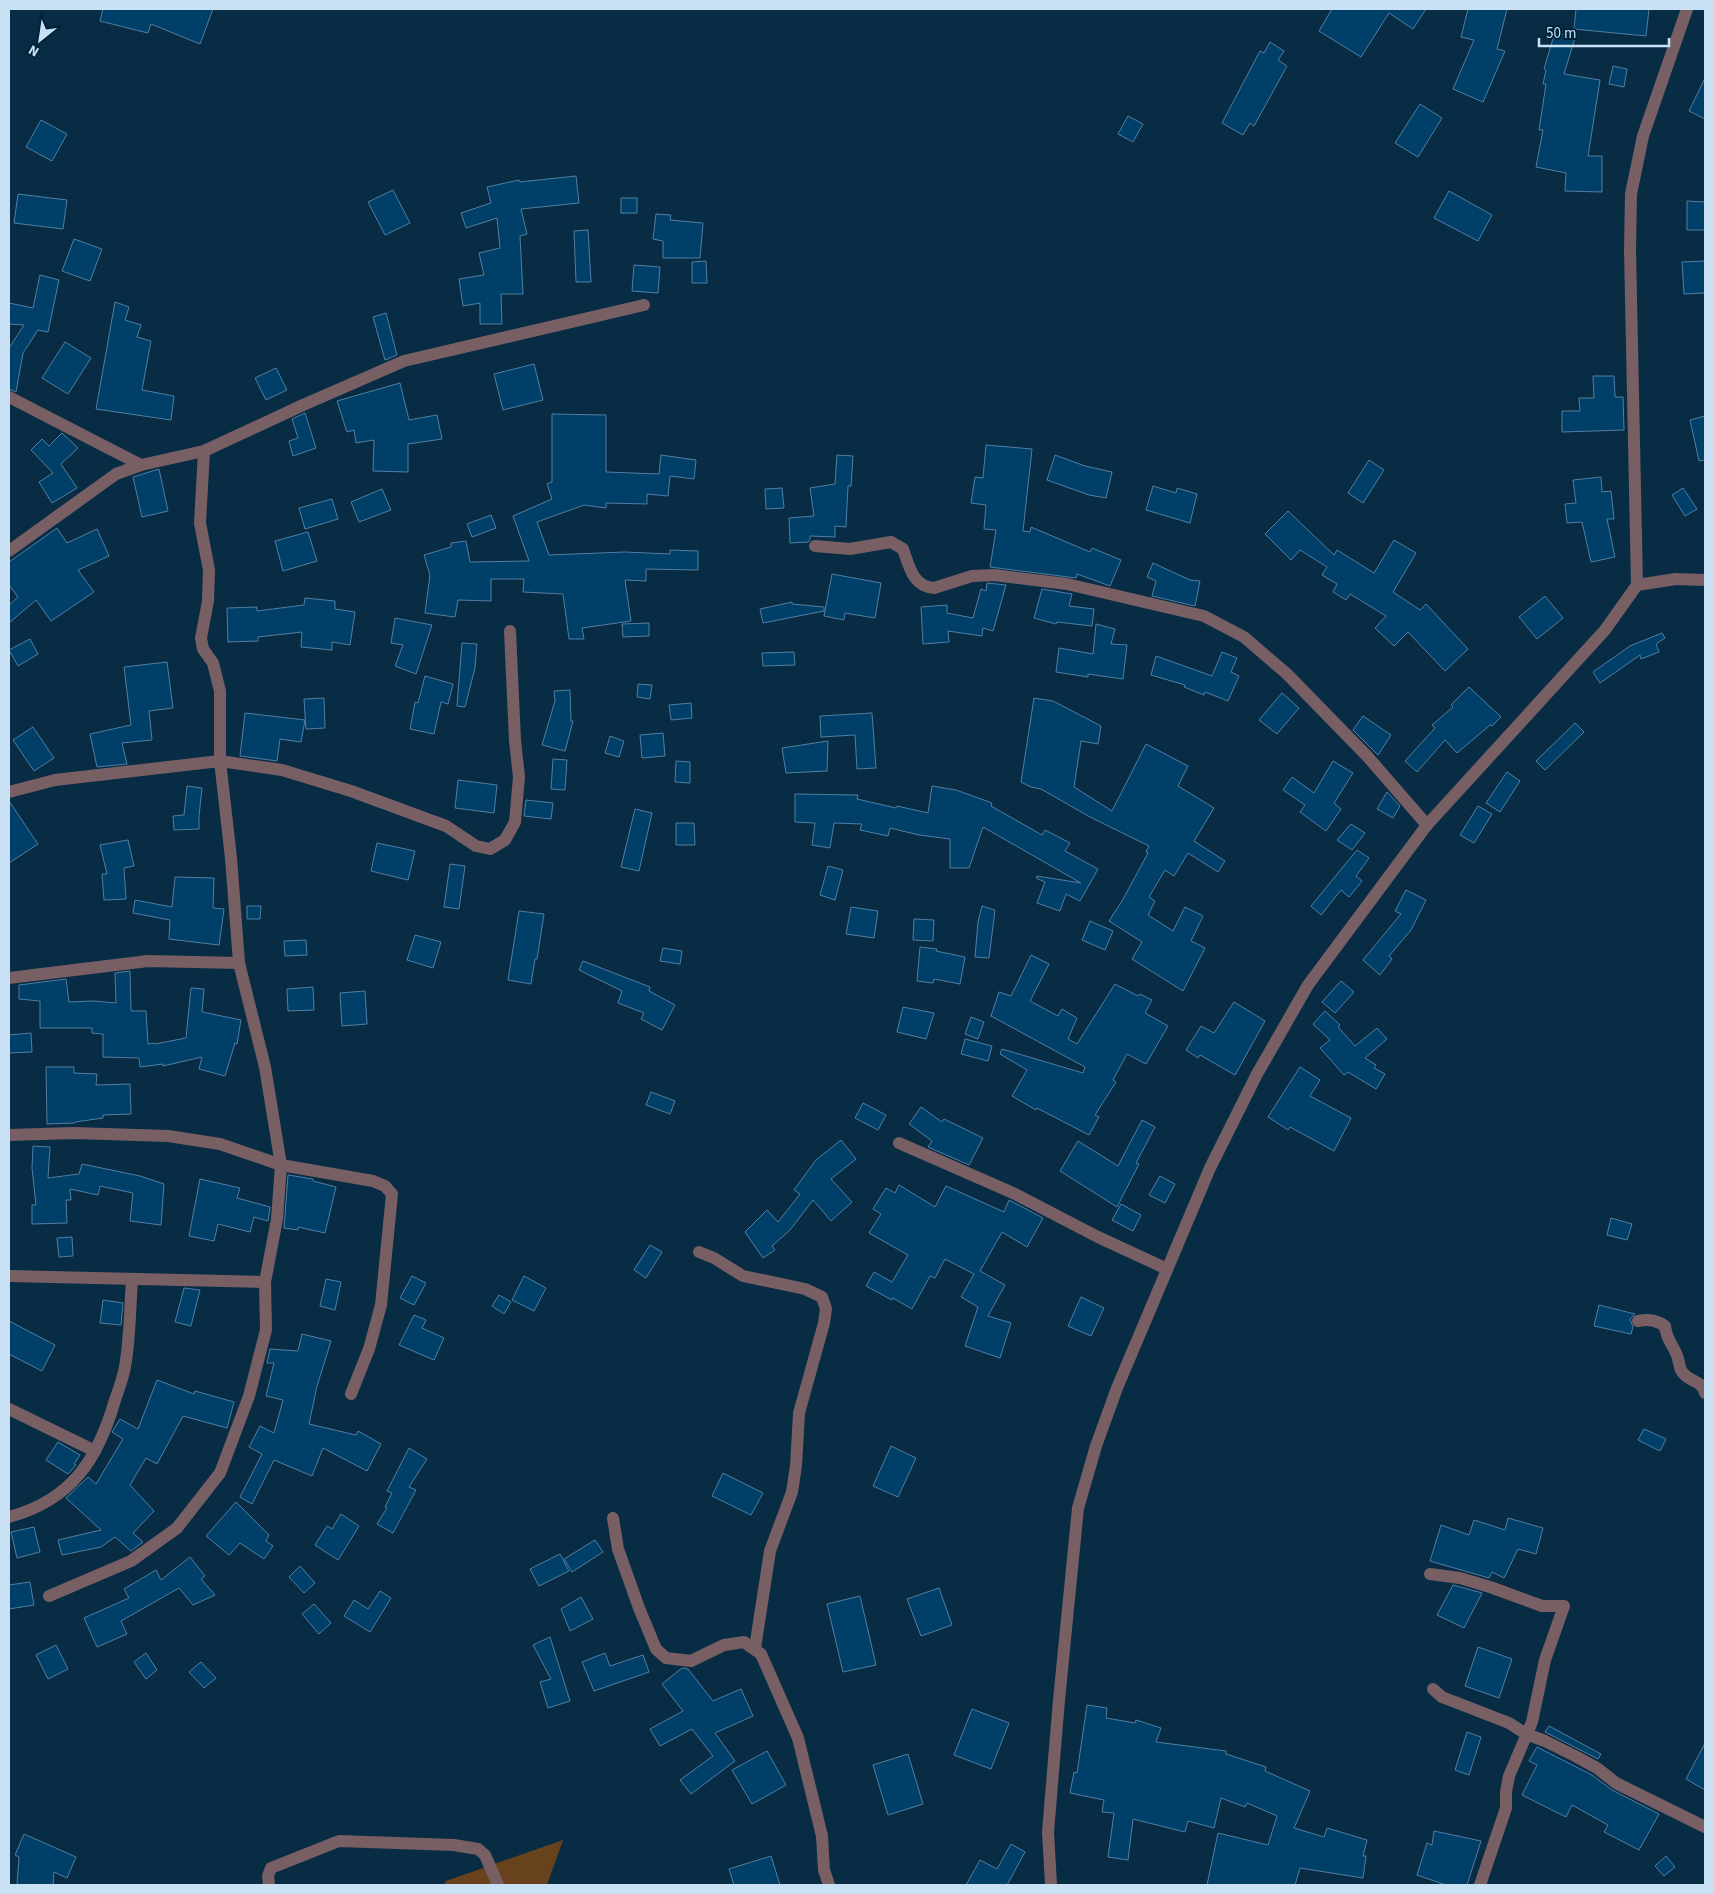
<svg xmlns="http://www.w3.org/2000/svg" width="1714" height="1894" font-family="'Source Sans 3',sans-serif">
<style>
.green{fill:#67421c}
.building{fill:#004068;stroke:#517ea2}
.lines{fill:none;stroke-linecap:round;stroke-linejoin:round}
.minor{stroke:#785f64;stroke-width:12}
.tertiary{stroke:#785f64;stroke-width:12}
</style>
<rect width="100%" height="100%" fill="#092c45"/>
<polygon class="green" points="563,1840 547,1885 444,1885 446,1881"/>
<g class="building">
<polygon points="103,9 213,9 200,44 151,24 148,33 100,21"/>
<polygon points="1332,9 1426,9 1413,29 1389,13 1361,57 1319,31"/>
<polygon points="1468,9 1507,9 1497,49 1505,51 1483,102 1453,89 1474,40 1461,37"/>
<polygon points="1576,9 1649,9 1646,36 1574,29"/>
<polygon points="1555,32 1575,38 1564,74 1600,80 1588,156 1602,156 1602,192 1565,191 1566,173 1536,167 1543,130 1539,130 1546,84 1543,84 1546,70 1544,69"/>
<polygon points="1270,42 1284,51 1278,60 1287,66 1254,126 1250,123 1243,135 1222,123 1260,51 1264,53"/>
<polygon points="1613,66 1627,69 1624,87 1609,84"/>
<polygon points="1705,78 1705,119 1689,111"/>
<polygon points="1420,104 1442,118 1418,157 1395,143"/>
<polygon points="1128,116 1143,124 1133,142 1118,134"/>
<polygon points="41,120 67,134 52,161 26,147"/>
<polygon points="576,176 579,203 521,209 527,234 520,236 523,294 501,294 502,324 480,324 480,303 463,306 459,279 484,275 479,253 500,248 497,218 466,228 461,213 491,203 487,187 519,180 520,182"/>
<polygon points="393,190 410,223 385,235 368,202"/>
<polygon points="1449,191 1492,215 1478,241 1434,218"/>
<polygon points="18,194 67,200 63,229 14,223"/>
<rect x="621" y="198" width="16" height="15"/>
<polygon points="1687,201 1705,202 1705,230 1687,230"/>
<polygon points="656,214 671,215 670,220 703,223 700,258 663,258 663,241 653,239"/>
<polygon points="588,230 591,282 576,282 574,231"/>
<polygon points="74,239 102,249 90,281 62,271"/>
<polygon points="706,261 707,283 692,283 692,262"/>
<polygon points="1705,261 1705,293 1684,294 1682,262"/>
<polygon points="634,265 660,267 658,293 632,291"/>
<polygon points="40,275 59,280 48,332 38,330 23,353 16,392 9,389 9,348 24,325 9,324 9,303 33,308"/>
<polygon points="115,302 129,307 125,320 141,325 137,337 151,341 142,390 174,396 171,420 96,409"/>
<polygon points="386,313 397,355 385,360 373,317"/>
<polygon points="65,342 91,358 68,394 42,378"/>
<polygon points="534,364 543,400 503,410 494,374"/>
<polygon points="276,368 287,390 266,400 255,378"/>
<polygon points="1593,376 1614,376 1615,397 1623,397 1624,430 1562,432 1562,411 1580,411 1579,398 1594,398"/>
<polygon points="400,383 409,420 437,415 442,439 408,444 408,472 373,471 374,440 356,443 354,430 347,432 337,401"/>
<polygon points="305,413 316,448 293,456 289,441 298,438 292,419"/>
<polygon points="552,414 606,415 606,472 659,474 661,455 696,460 694,479 670,476 668,496 647,494 647,504 606,503 606,508 584,505 537,522 549,555 625,552 670,554 670,550 698,551 698,570 646,569 646,581 625,580 631,621 582,628 584,639 569,639 563,594 523,592 524,579 491,579 491,601 458,600 455,617 425,613 430,575 424,555 451,547 451,543 466,541 470,562 529,561 513,516 552,499 547,484 552,482"/>
<polygon points="1705,416 1705,460 1699,461 1690,420"/>
<polygon points="62,433 78,448 61,464 77,488 52,503 39,482 53,473 31,450 42,439 49,446"/>
<polygon points="986,445 1032,449 1023,531 1030,532 1031,527 1090,552 1092,548 1121,560 1110,586 1077,574 1076,578 990,567 996,530 984,529 986,505 971,503 975,477 983,478"/>
<polygon points="837,455 853,456 851,486 848,486 846,527 835,526 835,537 810,536 810,540 808,542 790,543 789,518 814,516 810,488 835,484"/>
<polygon points="1055,455 1085,466 1112,472 1106,498 1089,495 1047,480"/>
<polygon points="1369,460 1384,470 1363,503 1348,493"/>
<polygon points="159,469 168,511 142,517 133,477"/>
<polygon points="1601,477 1602,492 1611,491 1614,519 1607,519 1615,557 1591,562 1582,522 1567,523 1565,504 1576,503 1573,480"/>
<polygon points="1153,486 1176,493 1177,488 1197,494 1190,523 1146,510"/>
<polygon points="782,488 784,508 766,509 765,489"/>
<polygon points="1683,488 1697,509 1685,516 1672,495"/>
<polygon points="382,489 391,510 359,522 351,502"/>
<polygon points="332,499 338,519 305,529 299,508"/>
<polygon points="1288,511 1334,555 1337,550 1374,573 1394,540 1416,553 1393,592 1420,610 1426,604 1468,649 1445,671 1408,632 1394,646 1375,628 1386,616 1350,594 1346,600 1333,592 1337,584 1322,575 1327,567 1300,550 1291,560 1265,534"/>
<polygon points="491,515 496,528 472,537 467,524"/>
<polygon points="57,528 67,543 97,529 109,556 78,570 94,592 51,621 36,600 9,623 9,605 18,597 9,585 9,562"/>
<polygon points="308,532 317,561 283,571 275,541"/>
<polygon points="1153,563 1190,580 1200,581 1195,606 1152,596 1156,581 1147,577"/>
<polygon points="832,574 881,583 875,618 845,613 844,620 824,616"/>
<polygon points="987,583 1006,585 993,631 983,628 982,636 948,631 949,642 923,644 921,607 947,605 947,613 973,618 981,589 986,591"/>
<polygon points="1042,589 1072,594 1069,606 1094,609 1092,626 1057,622 1056,624 1034,618"/>
<polygon points="1545,596 1563,618 1537,639 1519,617"/>
<polygon points="305,598 335,601 335,609 355,612 350,645 332,642 332,650 301,647 302,632 258,637 258,641 228,642 227,608 257,607 257,611 304,605"/>
<polygon points="792,602 792,604 824,607 824,611 763,623 760,609"/>
<polygon points="395,618 432,625 416,674 395,666 403,645 391,643"/>
<polygon points="649,623 649,636 623,637 622,624"/>
<polygon points="1096,624 1115,629 1111,644 1127,645 1123,679 1088,674 1088,677 1056,672 1059,648 1093,654"/>
<polygon points="1662,633 1665,638 1656,644 1659,652 1641,659 1640,655 1600,683 1593,672 1630,646"/>
<polygon points="30,639 38,654 18,666 9,650"/>
<polygon points="462,643 477,644 475,668 465,707 457,706"/>
<polygon points="794,652 795,665 763,666 762,653"/>
<polygon points="1222,652 1237,658 1231,672 1239,676 1228,701 1205,692 1204,695 1184,687 1185,685 1151,675 1156,656 1212,676"/>
<polygon points="167,662 173,708 149,711 152,740 122,743 127,764 97,767 90,734 131,725 124,667"/>
<polygon points="425,676 453,684 448,704 441,702 434,734 410,729 415,702 418,703"/>
<polygon points="638,684 652,685 650,699 637,697"/>
<polygon points="1469,687 1501,717 1492,726 1490,725 1457,753 1445,740 1417,772 1405,761 1435,728 1432,725 1453,707 1451,705"/>
<polygon points="570,690 571,721 573,721 565,751 542,745 555,701 554,691"/>
<polygon points="1282,693 1299,708 1277,734 1259,720"/>
<polygon points="324,698 325,728 306,729 304,699"/>
<polygon points="1034,698 1053,701 1101,726 1098,744 1081,741 1074,787 1112,811 1146,744 1188,766 1178,786 1214,808 1194,841 1225,861 1218,872 1188,853 1174,876 1165,870 1149,897 1155,901 1148,915 1173,931 1185,907 1203,916 1191,941 1205,948 1183,991 1132,959 1142,942 1109,921 1122,901 1148,853 1146,852 1149,846 1090,817 1041,789 1031,787 1021,782"/>
<polygon points="691,703 692,718 671,720 669,705"/>
<polygon points="245,713 305,720 301,742 280,739 277,761 240,756"/>
<polygon points="872,713 876,768 857,769 855,735 821,737 820,716"/>
<polygon points="1363,716 1391,735 1378,755 1353,730"/>
<polygon points="1575,723 1584,732 1545,770 1536,761"/>
<polygon points="33,727 54,758 34,771 13,740"/>
<polygon points="663,733 665,756 642,758 640,735"/>
<polygon points="610,736 624,741 619,757 605,753"/>
<polygon points="828,741 827,771 786,773 782,748"/>
<polygon points="553,759 567,760 565,790 551,789"/>
<polygon points="676,761 690,762 690,783 675,782"/>
<polygon points="1333,761 1353,773 1334,803 1341,809 1326,831 1300,812 1305,805 1283,790 1292,777 1314,793"/>
<polygon points="1507,772 1520,781 1500,812 1486,803"/>
<polygon points="458,780 497,785 494,813 455,808"/>
<polygon points="187,786 202,788 199,816 199,829 174,830 173,816 184,815"/>
<polygon points="932,786 956,790 992,803 991,806 1042,835 1045,830 1070,843 1065,851 1098,869 1080,901 1066,894 1060,911 1037,903 1045,882 1036,878 1037,876 1081,883 983,827 969,868 950,868 950,839 919,835 890,828 888,836 860,830 862,824 834,823 830,848 812,845 815,823 795,822 795,794 858,795 857,799 896,808 897,806 928,813"/>
<polygon points="1387,792 1400,806 1393,818 1377,809"/>
<polygon points="526,800 553,803 551,819 524,816"/>
<polygon points="9,801 38,844 9,863"/>
<polygon points="1478,806 1492,814 1474,843 1460,835"/>
<polygon points="635,809 652,813 639,871 621,867"/>
<polygon points="676,823 694,823 695,845 676,845"/>
<polygon points="1351,824 1365,833 1352,850 1337,840"/>
<polygon points="128,840 134,866 124,868 126,899 104,900 102,874 107,874 100,845"/>
<polygon points="377,843 415,851 408,880 371,871"/>
<polygon points="1357,850 1369,858 1356,876 1362,881 1349,897 1341,890 1321,915 1311,906"/>
<polygon points="450,864 465,866 459,909 444,907"/>
<polygon points="828,866 843,870 835,900 820,895"/>
<polygon points="175,877 214,878 213,908 224,909 219,945 169,939 170,920 133,913 135,900 172,907"/>
<polygon points="1406,890 1426,900 1411,930 1389,956 1392,959 1380,975 1363,960 1401,914 1395,911"/>
<polygon points="247,906 261,906 260,919 247,919"/>
<polygon points="982,906 995,910 989,958 975,957 978,922"/>
<polygon points="851,907 878,911 874,938 846,934"/>
<polygon points="519,911 544,914 537,959 535,959 531,984 508,980"/>
<polygon points="914,919 934,920 933,941 913,940"/>
<polygon points="1090,921 1113,931 1105,950 1082,940"/>
<polygon points="415,935 441,942 433,968 407,960"/>
<polygon points="306,940 307,955 285,956 284,941"/>
<polygon points="920,947 937,949 936,951 965,957 960,984 934,979 933,983 917,981"/>
<polygon points="663,948 682,951 680,964 660,961"/>
<polygon points="1031,955 1049,964 1030,1001 1058,1016 1062,1009 1077,1018 1068,1039 1077,1044 1115,984 1138,996 1140,994 1152,1000 1145,1013 1168,1026 1146,1064 1127,1054 1113,1080 1116,1082 1095,1115 1099,1117 1089,1135 1037,1108 1036,1110 1012,1096 1027,1070 1000,1054 1002,1049 1083,1073 1085,1067 991,1016 999,992 1011,996"/>
<polygon points="583,961 650,987 649,991 675,1005 662,1030 641,1019 644,1013 618,1003 622,991 579,970"/>
<polygon points="130,971 131,1011 146,1011 148,1044 155,1043 155,1044 186,1038 191,988 204,989 202,1012 241,1020 237,1044 235,1043 225,1076 199,1069 202,1057 163,1066 163,1064 140,1067 139,1058 103,1057 103,1034 92,1033 92,1028 40,1028 40,1001 19,999 19,985 66,979 69,1002 94,1001 116,1003 115,973"/>
<polygon points="1341,981 1354,992 1335,1013 1322,1002"/>
<polygon points="313,987 314,1010 288,1011 287,989"/>
<polygon points="365,991 367,1024 342,1026 340,993"/>
<polygon points="1234,1002 1265,1021 1235,1075 1200,1055 1198,1058 1186,1050 1201,1026 1214,1033"/>
<polygon points="903,1007 934,1013 926,1039 897,1032"/>
<polygon points="1325,1011 1340,1025 1338,1027 1355,1046 1377,1028 1387,1039 1365,1058 1376,1065 1374,1068 1385,1074 1376,1089 1348,1072 1344,1075 1320,1048 1330,1040 1313,1024"/>
<polygon points="971,1017 984,1022 978,1039 965,1034"/>
<polygon points="31,1033 32,1052 9,1053 9,1035"/>
<polygon points="965,1039 992,1046 988,1061 961,1054"/>
<polygon points="46,1067 74,1067 74,1073 97,1074 96,1085 130,1084 131,1114 103,1115 103,1118 75,1122 75,1123 47,1124"/>
<polygon points="1300,1067 1320,1080 1310,1096 1351,1118 1334,1151 1290,1127 1288,1130 1268,1117"/>
<polygon points="651,1092 675,1101 670,1114 646,1105"/>
<polygon points="863,1103 886,1115 878,1130 855,1118"/>
<polygon points="921,1107 942,1122 944,1119 983,1138 969,1165 928,1147 932,1141 909,1124"/>
<polygon points="1142,1120 1155,1127 1136,1163 1139,1164 1117,1207 1060,1171 1078,1141 1118,1166"/>
<polygon points="841,1140 856,1159 831,1179 852,1202 831,1221 813,1200 790,1230 772,1246 775,1250 763,1258 745,1232 767,1210 778,1222 800,1194 794,1190 816,1160"/>
<polygon points="33,1146 50,1147 48,1178 79,1174 82,1164 140,1176 164,1184 161,1225 130,1221 133,1193 100,1186 98,1195 70,1189 71,1200 66,1200 67,1223 32,1224 32,1205 36,1205 32,1168"/>
<polygon points="288,1175 313,1179 313,1181 336,1187 325,1233 298,1227 298,1230 284,1228"/>
<polygon points="1160,1176 1175,1184 1165,1203 1149,1195"/>
<polygon points="200,1179 240,1188 237,1198 270,1207 268,1221 254,1217 250,1232 218,1224 214,1241 189,1236"/>
<polygon points="899,1185 935,1207 946,1186 1004,1212 1009,1200 1043,1218 1027,1247 1002,1232 980,1271 1005,1285 988,1316 1011,1323 1000,1358 965,1346 978,1307 961,1297 974,1274 945,1259 935,1278 930,1276 912,1309 893,1298 892,1300 866,1286 874,1272 892,1282 908,1255 869,1233 881,1214 873,1209 886,1188 895,1193"/>
<polygon points="1121,1204 1141,1215 1133,1231 1112,1220"/>
<polygon points="1611,1218 1632,1224 1627,1240 1607,1235"/>
<polygon points="72,1237 73,1256 59,1257 57,1238"/>
<polygon points="650,1245 662,1252 646,1278 634,1270"/>
<polygon points="412,1276 426,1283 414,1305 400,1298"/>
<polygon points="524,1276 546,1288 534,1311 512,1300"/>
<polygon points="326,1279 341,1282 335,1310 320,1306"/>
<polygon points="184,1288 200,1290 191,1326 175,1322"/>
<polygon points="499,1295 511,1302 504,1314 492,1306"/>
<polygon points="1081,1297 1104,1308 1091,1336 1068,1326"/>
<polygon points="103,1300 123,1303 121,1325 100,1323"/>
<polygon points="1599,1305 1635,1314 1630,1319 1633,1327 1631,1334 1594,1326"/>
<polygon points="414,1315 426,1320 422,1328 444,1338 434,1360 399,1345"/>
<polygon points="9,1321 55,1345 42,1371 9,1354"/>
<polygon points="302,1334 331,1341 317,1386 309,1424 356,1435 358,1431 381,1444 367,1471 323,1448 312,1476 274,1460 252,1504 240,1497 262,1454 249,1447 260,1426 274,1433 283,1400 266,1396 274,1363 267,1363 270,1349 298,1351"/>
<polygon points="157,1380 194,1394 195,1391 234,1402 227,1428 183,1416 157,1464 146,1458 130,1485 154,1511 133,1533 143,1542 131,1551 115,1537 101,1547 62,1555 58,1540 101,1530 66,1498 88,1477 96,1484 123,1439 112,1432 120,1419 138,1429"/>
<polygon points="1644,1429 1666,1439 1660,1451 1638,1440"/>
<polygon points="58,1442 80,1455 74,1464 76,1465 68,1474 46,1460"/>
<polygon points="891,1446 916,1458 898,1497 873,1486"/>
<polygon points="409,1448 427,1459 409,1487 416,1490 393,1533 377,1524 387,1508 385,1507 392,1493 387,1491"/>
<polygon points="723,1473 763,1493 751,1515 712,1496"/>
<polygon points="236,1502 269,1535 266,1541 273,1546 264,1559 240,1543 229,1555 206,1536"/>
<polygon points="341,1514 359,1526 338,1560 315,1545 327,1526 332,1529"/>
<polygon points="1508,1518 1543,1528 1536,1554 1518,1549 1504,1578 1492,1572 1489,1578 1430,1561 1441,1525 1469,1535 1474,1520 1505,1530"/>
<polygon points="34,1527 40,1552 17,1558 11,1532"/>
<polygon points="595,1540 603,1552 572,1572 564,1559"/>
<polygon points="560,1554 569,1571 539,1586 530,1569"/>
<polygon points="190,1557 205,1576 201,1579 215,1595 193,1605 179,1588 121,1621 127,1634 97,1647 84,1618 129,1598 124,1589 156,1570 161,1580"/>
<polygon points="300,1566 315,1583 304,1593 289,1577"/>
<polygon points="30,1582 34,1605 9,1609 9,1585"/>
<polygon points="1453,1585 1482,1593 1464,1628 1437,1615"/>
<polygon points="939,1588 952,1625 921,1636 907,1599"/>
<polygon points="380,1591 391,1598 370,1632 344,1616 354,1600 368,1609"/>
<polygon points="860,1596 876,1665 843,1672 827,1604"/>
<polygon points="581,1597 593,1619 570,1631 561,1609"/>
<polygon points="314,1604 331,1623 319,1634 302,1614"/>
<polygon points="550,1637 570,1701 548,1708 540,1682 551,1679 533,1645"/>
<polygon points="56,1645 68,1669 48,1679 36,1655"/>
<polygon points="1478,1647 1512,1659 1499,1698 1465,1686"/>
<polygon points="146,1653 157,1670 146,1679 134,1662"/>
<polygon points="605,1653 610,1666 643,1655 649,1672 594,1691 582,1662"/>
<polygon points="201,1662 216,1678 204,1688 189,1672"/>
<polygon points="682,1668 688,1669 713,1701 741,1689 753,1716 715,1733 735,1761 691,1794 680,1780 713,1756 692,1729 660,1746 650,1729 683,1711 662,1684"/>
<polygon points="1087,1705 1107,1708 1106,1718 1135,1723 1136,1720 1161,1728 1156,1742 1226,1751 1226,1754 1266,1767 1265,1771 1310,1791 1294,1828 1324,1837 1327,1828 1367,1840 1363,1856 1366,1856 1363,1878 1300,1868 1295,1885 1207,1885 1218,1833 1268,1845 1277,1816 1247,1803 1245,1807 1221,1798 1214,1828 1188,1821 1185,1832 1133,1819 1128,1860 1108,1857 1114,1813 1102,1812 1104,1800 1070,1793 1074,1772 1077,1773"/>
<polygon points="972,1709 1009,1723 991,1769 954,1755"/>
<polygon points="1549,1726 1601,1754 1598,1759 1545,1732"/>
<polygon points="1467,1732 1481,1737 1469,1775 1455,1770"/>
<polygon points="1705,1743 1705,1790 1686,1779"/>
<polygon points="1537,1747 1592,1775 1612,1790 1659,1814 1639,1850 1604,1832 1608,1825 1572,1805 1566,1817 1522,1795 1537,1765 1529,1761"/>
<polygon points="767,1751 786,1785 752,1804 732,1770"/>
<polygon points="908,1754 923,1804 888,1815 873,1765"/>
<polygon points="1434,1831 1481,1841 1467,1885 1446,1885 1417,1875 1427,1843 1432,1845"/>
<polygon points="24,1834 76,1857 67,1878 54,1872 53,1885 17,1885 19,1857 15,1855"/>
<polygon points="1011,1844 1025,1852 1007,1885 966,1885 980,1860 997,1869"/>
<polygon points="771,1856 780,1885 734,1885 729,1869"/>
<polygon points="1666,1856 1675,1867 1664,1876 1655,1866"/>
</g>
<g class="lines">
<g class="minor">
<polyline points="9,397 141,465"/>
<path d="M815,546L850,549L891,542L903,549C909,566 913,587 934,588L972,576L994,575L1067,584L1204,616L1244,637L1287,674L1367,756L1427,825"/>
<polyline points="9,551 116,474 141,465 204,451 303,405 404,361 644,305"/>
<polyline points="1637,585 1630,250 1631,194 1643,136 1687,9"/>
<polyline points="9,792 55,780 220,761 282,770 351,791 446,826 476,846 490,849 505,840 515,822 519,777 515,741 510,631"/>
<polyline points="9,978 148,961 239,963"/>
<polyline points="9,1135 74,1133 168,1136 220,1144 281,1165 373,1181 385,1186 392,1194 381,1305 369,1349 351,1394"/>
<polyline points="899,1143 1013,1193 1098,1237 1167,1269"/>
<polyline points="699,1252 714,1258 743,1276 805,1289 822,1297 826,1309 824,1323 799,1413 796,1466 792,1492 770,1551 755,1648"/>
<polyline points="9,1276 265,1282"/>
<path d="M1638,1321C1649,1319 1656,1320 1665,1326C1667,1343 1675,1346 1678,1359C1680,1364 1679,1369 1683,1373C1690,1382 1702,1380 1705,1393"/>
<polyline points="9,1409 95,1451"/>
<path d="M9,1517C72,1500 98,1459 115,1400C119,1389 123,1378 125,1367C130,1338 130,1308 132,1280"/>
<polyline points="613,1518 618,1549 639,1608 656,1649 666,1658 691,1661 724,1645 744,1642 761,1654 798,1738 822,1836 824,1870 829,1885"/>
<polyline points="1430,1574 1460,1578 1490,1587 1542,1606 1564,1606 1545,1660 1532,1722 1509,1776 1506,1792 1506,1808 1480,1885"/>
<polyline points="49,1596 131,1561 177,1528 220,1473 249,1396 266,1330 265,1282 277,1219 281,1165 265,1067 239,963 231,858 220,761 220,691 213,663 203,649 201,638 208,601 209,570 200,523 204,451"/>
<polyline points="1433,1689 1442,1697 1509,1723 1526,1734 1545,1741 1575,1756 1597,1768 1616,1783 1705,1827"/>
<polyline points="269,1885 268,1876 271,1868 339,1841 454,1845 478,1849 485,1855 498,1885"/>
</g>
<polyline class="tertiary" points="1051,1885 1048,1832 1059,1700 1078,1508 1096,1446 1117,1388 1210,1168 1257,1074 1308,985 1427,825 1605,630 1637,585 1676,579 1705,580"/>
</g>
<rect width="1714" height="1894" fill="none" stroke="#c9e1f5" stroke-width="20"/>
<g transform="translate(40 40) rotate(210)" stroke="#00223a" stroke-width="4" paint-order="stroke">
<path d="M0-4L9 19L0 12L-9 19Z" fill="#c9e1f5"/>
<text y="-8" font-size="14" font-weight="bold" text-anchor="middle" fill="#c9e1f5">N</text>
</g>
<path d="M1539 38v8h130v-8" fill="none" stroke="#c9e1f5" stroke-width="2.5"/>
<text x="1546" y="38" font-size="15" fill="#c9e1f5" stroke="#00223a" stroke-width="4" paint-order="stroke">50 m</text>
</svg>
